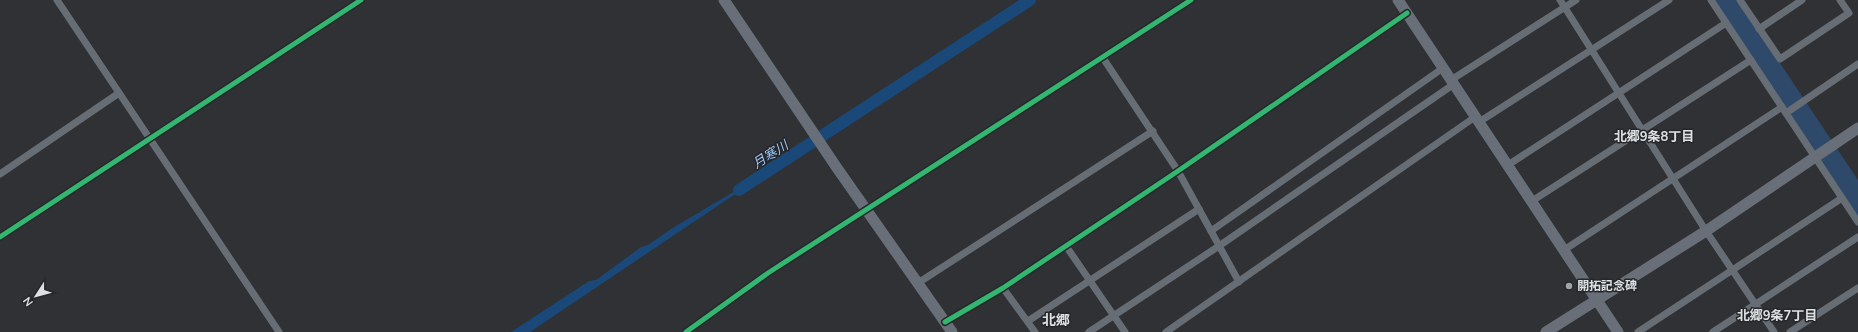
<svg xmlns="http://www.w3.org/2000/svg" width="1858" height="332" font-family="'Nunito Sans','Noto Sans JP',sans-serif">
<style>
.green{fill:#2e496a}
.water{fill:#1a4879}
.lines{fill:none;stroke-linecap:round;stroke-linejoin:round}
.river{stroke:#1a4879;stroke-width:12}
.street{stroke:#676d75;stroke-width:7}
.secondary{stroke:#696f78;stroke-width:11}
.cycleway-casing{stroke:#24272b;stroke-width:8}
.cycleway{stroke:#33b770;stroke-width:5}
.poi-dot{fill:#a1a3a5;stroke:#24272b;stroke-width:1.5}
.labels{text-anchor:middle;stroke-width:3;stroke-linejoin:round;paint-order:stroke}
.poi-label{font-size:12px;font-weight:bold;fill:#dee0e2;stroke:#24272b;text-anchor:start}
.neighbourhood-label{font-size:13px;font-weight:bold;fill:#dee0e2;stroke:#24272b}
.water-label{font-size:13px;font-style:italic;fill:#a0c8f9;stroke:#24272b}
.quarter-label{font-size:14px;font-weight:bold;fill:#dee0e2;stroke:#24272b}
</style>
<rect width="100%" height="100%" fill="#2f3134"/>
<polygon class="green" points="1713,0 1738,0 1858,180 1858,218"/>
<polygon class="water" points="771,170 530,332 511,332 589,281 596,280 641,247 648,245 674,227"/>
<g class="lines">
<polyline class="river" points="739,190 1030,0"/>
<g class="street">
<polyline points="57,0 279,332"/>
<polyline points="1560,0 1706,231 1774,332"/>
<polyline points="1711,0 1858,222"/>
<polyline points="1740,0 1780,59 1849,13 1840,0"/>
<polyline points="1759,29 1802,0"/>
<polyline points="1103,58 1178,171 1239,282"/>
<polyline points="1451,80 1576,0"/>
<polyline points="1786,113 1858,64"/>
<polyline points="1479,122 1669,0"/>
<polyline points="1508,165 1726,23"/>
<polyline points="0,174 119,93"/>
<polyline points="1532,201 1751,60"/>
<polyline points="1211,231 1443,68"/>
<polyline points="0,237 361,0"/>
<polyline points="1066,246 1125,332"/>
<polyline points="1564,250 1782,107"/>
<polyline points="918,283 1153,131"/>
<polyline points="1003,288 1035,332"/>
<polyline points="1028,321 1199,209"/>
<polyline points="945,322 1003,288 1178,171 1407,13"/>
<polyline points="686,332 768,273 1191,0"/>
<polyline points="1089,332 1219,246 1454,84"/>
<polyline points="1166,332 1475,117"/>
<polyline points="1638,332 1842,198"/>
<polyline points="1713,332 1858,237"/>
<polyline points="1790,332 1858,288"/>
</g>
<g class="secondary">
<polyline points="724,0 837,168 952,332"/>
<polyline points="1398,0 1618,332"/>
<polyline points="1546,332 1706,231 1858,128"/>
</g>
<g class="cycleway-casing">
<g id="cycleway">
<polyline points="0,237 361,0"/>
<polyline points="945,322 1003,288 1178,171 1407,13"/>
<polyline points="686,332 768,273 1191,0"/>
</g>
</g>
<use href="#cycleway" class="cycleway"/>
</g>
<circle class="poi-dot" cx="1569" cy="286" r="4"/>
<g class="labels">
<g class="poi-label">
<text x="1577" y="290">開拓記念碑</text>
</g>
<g class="neighbourhood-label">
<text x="1654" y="141">北郷9条8丁目</text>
<text x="1777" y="320">北郷9条7丁目</text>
</g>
<g class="water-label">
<text transform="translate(770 154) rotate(-33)" y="5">月寒川</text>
</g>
<g class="quarter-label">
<text x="1056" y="325">北郷</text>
</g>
</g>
<g transform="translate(36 296) rotate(234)" stroke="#24272b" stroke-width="3" paint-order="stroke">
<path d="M0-3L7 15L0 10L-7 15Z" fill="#dee0e2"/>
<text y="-6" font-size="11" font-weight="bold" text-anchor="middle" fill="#dee0e2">N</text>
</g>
</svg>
